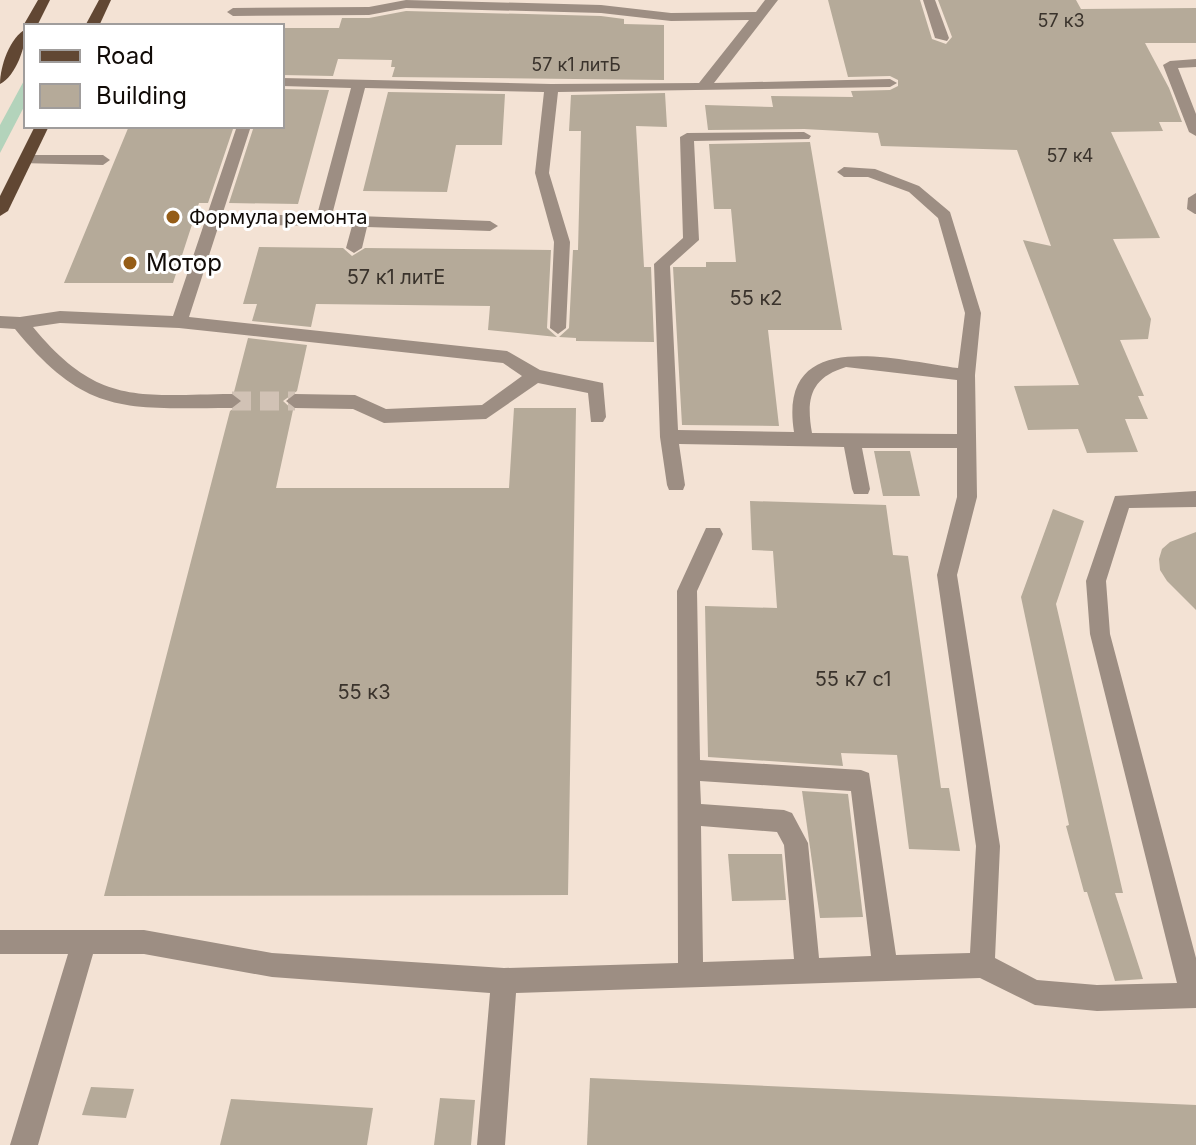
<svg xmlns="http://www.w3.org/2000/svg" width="1196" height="1145" font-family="Inter,sans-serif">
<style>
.green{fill:#b3d3bb}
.building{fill:#b5aa99}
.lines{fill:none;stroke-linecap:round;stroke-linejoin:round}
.minor-tunnel{stroke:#d1c2b5;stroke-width:19;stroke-dasharray:19 9;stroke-linecap:butt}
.minor{fill:#9d8e83;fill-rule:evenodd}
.major{fill:#614733;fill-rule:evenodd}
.poi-dot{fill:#955d17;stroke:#fff;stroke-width:3}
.labels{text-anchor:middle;stroke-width:6;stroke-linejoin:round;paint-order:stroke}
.far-number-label{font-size:18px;fill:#3a332c}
.far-poi-label{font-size:20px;fill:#110b07;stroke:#fff;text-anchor:start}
.number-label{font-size:20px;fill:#3a332c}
.poi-label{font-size:24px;fill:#110b07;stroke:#fff;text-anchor:start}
</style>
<rect width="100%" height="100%" fill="#f3e2d4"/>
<polygon class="green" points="26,77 26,103 0,153 0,125"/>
<g class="building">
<polygon points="828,0 920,0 932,39 946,44 952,37 938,0 1076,0 1081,9 1196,8 1196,43 1145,43 1169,88 1182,122 1159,122 1163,131 1111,132 1160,238 1113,239 1151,319 1148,339 1120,340 1144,396 1138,396 1148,419 1125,419 1138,452 1087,453 1078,429 1028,430 1014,386 1079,385 1023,240 1051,246 1017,150 881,146 878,133 804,129 708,130 705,105 773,107 771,96 853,97 851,91 890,90 898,86 898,80 890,76 848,77"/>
<polygon points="406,11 601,16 624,19 624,24 664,25 664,80 392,77 395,67 391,67 392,60 338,59 333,76 282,75 282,28 339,28 342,18 369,18"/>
<polygon points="282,89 329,90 298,204 229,203 254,126 282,126"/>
<polygon points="388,92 505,94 502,145 456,145 447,192 363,191"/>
<polygon points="665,93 667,127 636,126 644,267 651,267 654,342 576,341 576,338 559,337 569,328 573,250 578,250 581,131 569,131 571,95"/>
<polygon points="129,126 234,126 208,203 199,203 173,283 64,283"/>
<polygon points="810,142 842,330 768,330 779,426 682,425 673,267 706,267 706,262 736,262 731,209 714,209 709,144"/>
<polygon points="259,247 343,248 352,256 365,248 551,250 547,328 557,337 488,330 490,306 316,304 311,327 252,321 257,304 243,304"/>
<polygon points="248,338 307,345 297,391 283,401 293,410 276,488 509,488 514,408 576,408 568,895 104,896 230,411 244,401 234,392"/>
<polygon points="874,451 910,451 920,496 883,496"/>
<polygon points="750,501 886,505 893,555 908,556 941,788 949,788 960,851 909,849 897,755 841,753 843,766 708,757 705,606 777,608 773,551 752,550"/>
<polygon points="1053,509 1084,521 1056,604 1123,893 1115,893 1143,979 1115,981 1087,892 1084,892 1066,826 1069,825 1021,597"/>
<polygon points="1196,532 1196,610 1167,581 1160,570 1159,559 1162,549 1170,542"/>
<polygon points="802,791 848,794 863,917 820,918"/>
<polygon points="728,854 782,854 786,900 732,901"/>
<polygon points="590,1078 1196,1105 1196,1145 587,1145"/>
<polygon points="91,1087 134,1089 126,1118 82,1115"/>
<polygon points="440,1098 475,1100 471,1145 434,1145"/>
<polygon points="231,1099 373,1108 367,1145 220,1145"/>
</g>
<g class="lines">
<polyline class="minor-tunnel" points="232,401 295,401"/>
<g class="minor">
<polygon points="406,0 601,5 671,13 756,12 765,0 778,0 714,83 890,79 897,83 890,87 558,92 549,173 570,242 566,328 558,334 550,328 554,242 535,173 544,92 365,88 332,215 490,221 498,226 490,231 367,227 362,248 354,253 346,248 352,226 255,225 247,220 255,215 317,215 351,88 282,86 282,78 551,84 699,83 749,20 671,21 601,13 406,8 369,15 233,16 227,12 233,8 369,7"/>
<polygon points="923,0 935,0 949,38 947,41 935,38"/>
<polygon points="1196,59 1196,67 1178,68 1196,114 1196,136 1189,132 1163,65 1170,61"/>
<path d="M237,126H251L189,317L507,351L540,370L603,383L606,417L603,422H591L588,393L538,383L486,419L384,423L353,409L295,408L286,401L295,394L355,395L386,409L482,405L522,376L503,363L179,328L60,323L33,327C98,406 138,395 232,394L241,401L232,408C126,408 87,417 15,329L0,328V316L20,317L60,311L173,316Z"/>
<path d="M804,132L811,136L809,139L694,141L699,240L670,266L678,430L794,432C777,325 895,360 958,368L965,313L938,218L909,192L868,177H844L837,172L844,167L875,169L919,186L950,212L981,313L975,375L977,497L957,575L1000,846L995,958L1037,980L1097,985L1177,983L1090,634L1086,581L1115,496L1196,491V507L1129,508L1106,581L1110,634L1196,958V1008L1097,1011L1035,1005L980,978L516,993L505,1145H477L490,993L272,977L144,954H93L38,1145H10L68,954H0V930H144L272,953L504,968L678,963L677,591L706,528H720L723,534L697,591L700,760L861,770L869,773L896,955L970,953L976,846L937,575L957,497V448H862L870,489L868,494H854L852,489L844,447L679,444L685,485L683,490H669L667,485L660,437L654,264L683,238L680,137L687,133ZM846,367L957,380V434L812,433C806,399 810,378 846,367ZM700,781L851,791L871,956L819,958L808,843L792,813L784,810L701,804ZM701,826L777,832L784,845L794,959L703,962Z"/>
<polygon points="25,155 103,155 110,160 103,165 20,163 20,157"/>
<polygon points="1196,193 1196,214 1195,214 1187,209 1188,198"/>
</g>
<g class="major">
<polygon points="38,0 50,0 37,26 26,26 25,29 23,26"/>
<polygon points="99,0 111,0 99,26 85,26"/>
<path d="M26,29C26,46 16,76 0,84C0,66 10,37 26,29Z"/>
<polygon points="35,126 49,126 8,211 0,216 0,196"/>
</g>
</g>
<g class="poi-dot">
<circle cx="173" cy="217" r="8"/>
<circle cx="130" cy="263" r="8"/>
</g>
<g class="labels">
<g class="far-number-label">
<text x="1061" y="27">57 к3</text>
<text x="576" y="71">57 к1 литБ</text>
<text x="1070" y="162">57 к4</text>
</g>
<g class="far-poi-label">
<text x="189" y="224">Формула ремонта</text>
</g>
<g class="number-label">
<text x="396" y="284">57 к1 литЕ</text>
<text x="756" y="305">55 к2</text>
<text x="853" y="686">55 к7 с1</text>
<text x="364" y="699">55 к3</text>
</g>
<g class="poi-label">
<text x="146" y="271">Мотор</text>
</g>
</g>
<rect x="24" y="24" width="260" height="104" fill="#ffffff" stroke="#a09d9c" stroke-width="2"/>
<rect x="40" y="50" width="40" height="12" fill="#614733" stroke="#a09d9c" stroke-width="2"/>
<text x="96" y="64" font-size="24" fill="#110b07">Road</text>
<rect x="40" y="84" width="40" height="24" fill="#b5aa99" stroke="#a09d9c" stroke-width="2"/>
<text x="96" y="104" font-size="24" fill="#110b07">Building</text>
</svg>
